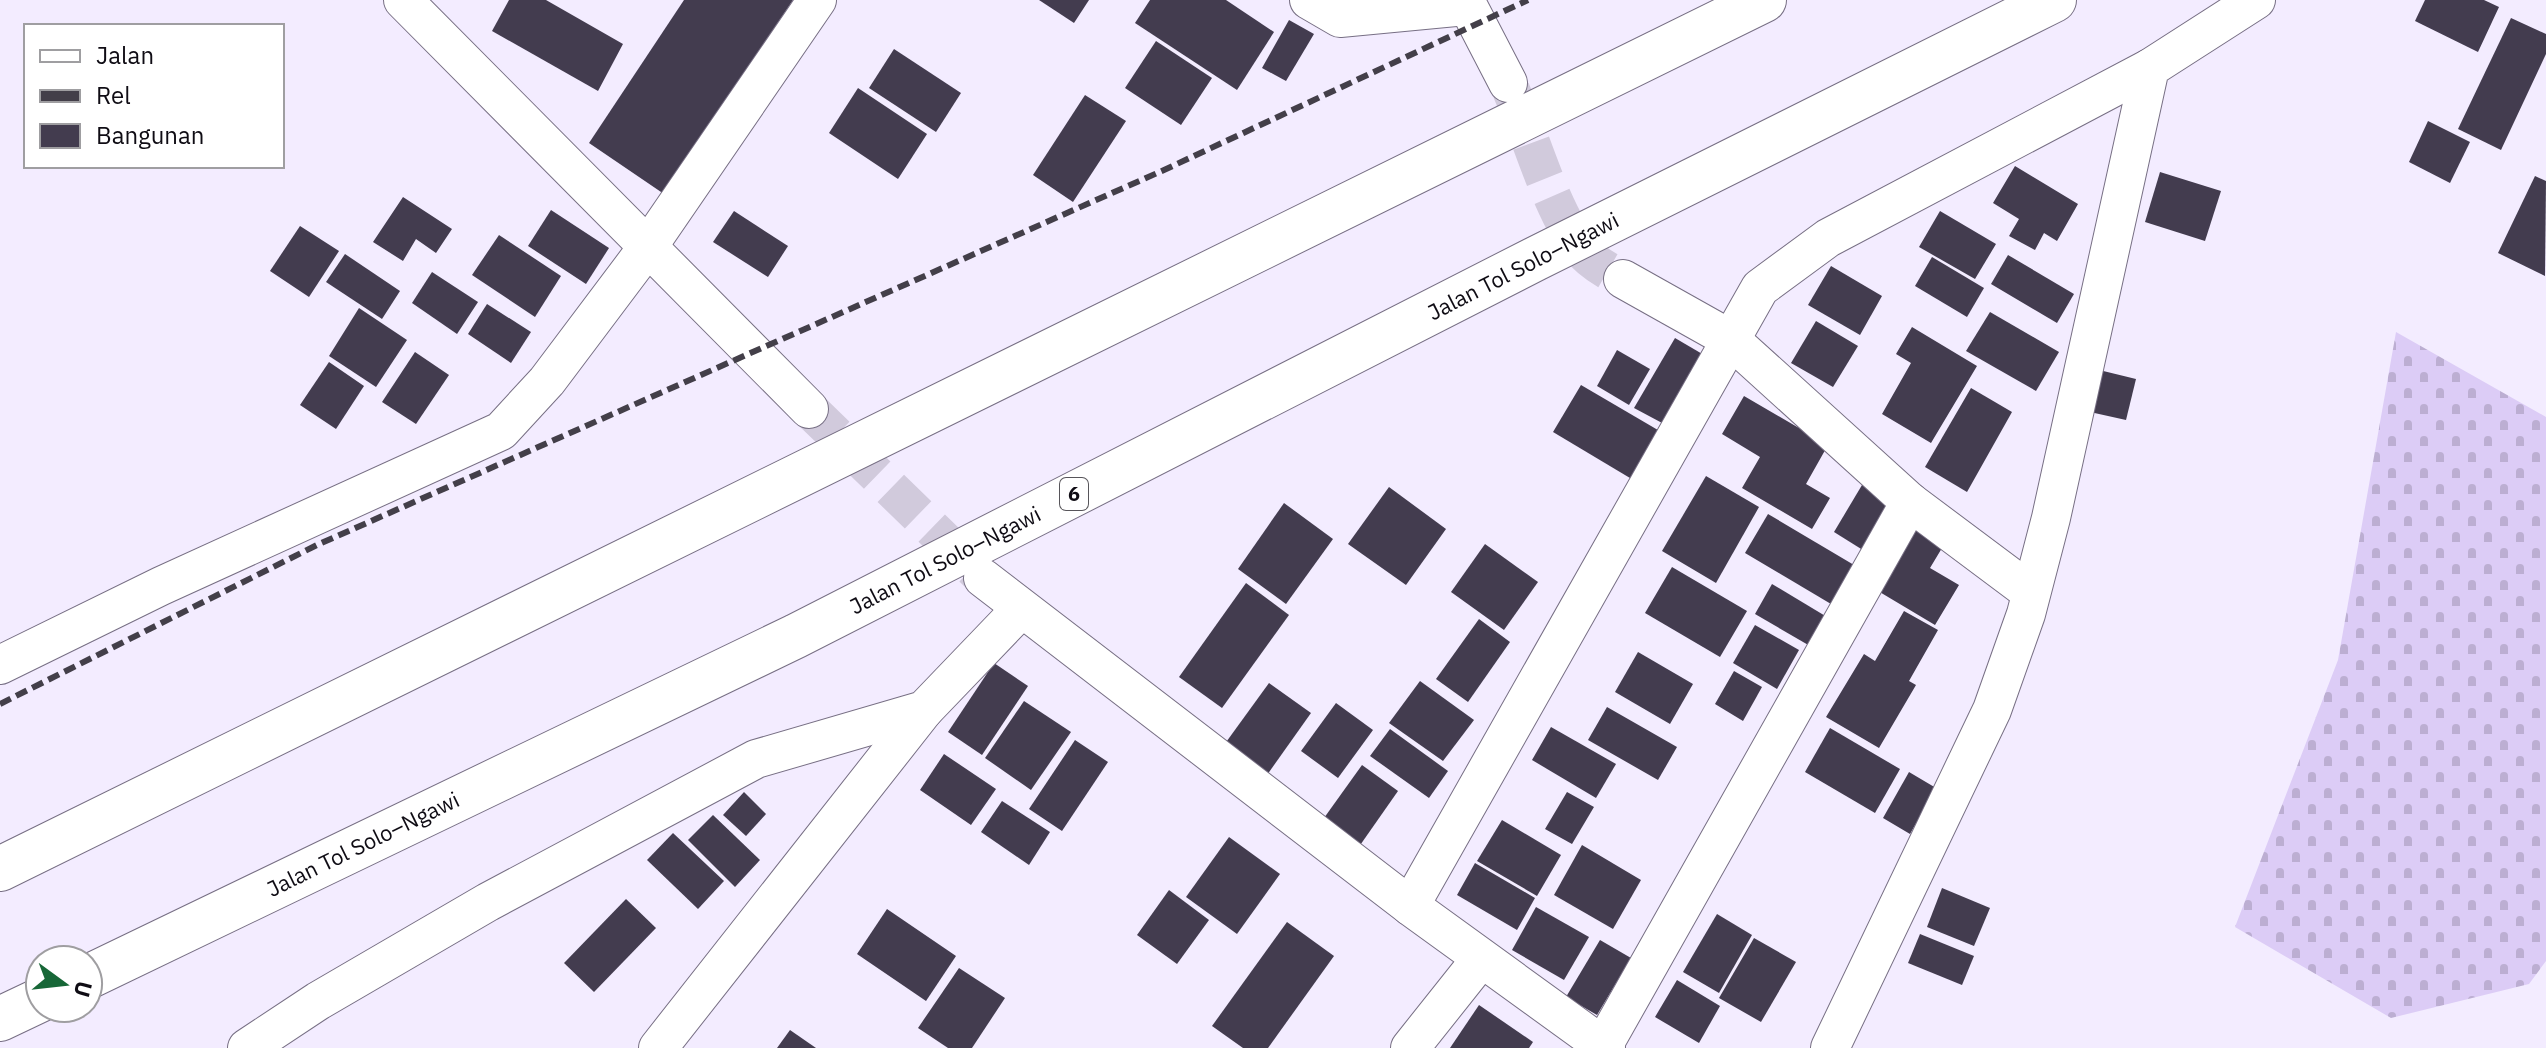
<svg xmlns="http://www.w3.org/2000/svg" width="2546" height="1048" font-family="'IBM Plex Sans',sans-serif">
<style>
.cemetery{fill:url(#cemetery-stones)}
.building{fill:#433c4f}
.lines{fill:none;stroke-linecap:round;stroke-linejoin:round}
.minor-tunnel{stroke:#d1cadc;stroke-width:38;stroke-dasharray:38 19;stroke-linecap:butt}
.minor-casing{stroke:#776f84;stroke-width:40}
.motorway-casing{stroke:#776f84;stroke-width:46}
.minor{stroke:#fff;stroke-width:38}
.motorway{stroke:#fff;stroke-width:44}
.rail{stroke:#433f49;stroke-width:6;stroke-dasharray:12 6;stroke-linecap:butt}
.labels{text-anchor:middle;stroke-width:8;stroke-linejoin:round;paint-order:stroke}
.shield{fill:#fff;stroke:#57555a;stroke-width:2}
.shield-label{font-size:20px;font-weight:bold;fill:#0f0c14}
.street-label{font-size:22px;fill:#0f0c14;stroke:#fff}
</style>
<defs>
<pattern id="cemetery-stones" width="16" height="16" patternUnits="userSpaceOnUse" patternTransform="scale(2)"><rect width="16" height="16" fill="#dcccf6"/><path d="M2 7V4a2 2 0 0 1 4 0v3zM10 15v-3a2 2 0 0 1 4 0v3z" fill="#bcaed2"/></pattern>
</defs>
<rect width="100%" height="100%" fill="#f3ecff"/>
<polygon class="cemetery" points="2396,332 2546,417 2546,961 2529,984 2391,1018 2235,927 2338,660"/>
<g class="building">
<polygon points="509,0 546,0 623,44 598,91 492,31"/>
<polygon points="684,0 793,0 664,194 589,143"/>
<polygon points="1039,0 1089,0 1074,23"/>
<polygon points="1150,0 1226,0 1274,32 1237,90 1135,23"/>
<polygon points="2425,0 2484,0 2499,7 2478,52 2415,21"/>
<polygon points="2511,18 2546,34 2546,54 2501,150 2458,129"/>
<polygon points="1289,20 1314,34 1286,81 1262,68"/>
<polygon points="1156,41 1212,78 1181,125 1125,88"/>
<polygon points="894,49 961,93 936,132 869,88"/>
<polygon points="858,88 927,134 898,179 829,133"/>
<polygon points="1085,95 1126,121 1073,202 1033,175"/>
<polygon points="2428,121 2470,142 2450,183 2409,162"/>
<polygon points="2015,166 2078,204 2057,241 2044,233 2035,250 2009,236 2019,219 1993,203"/>
<polygon points="2160,172 2221,191 2205,241 2145,222"/>
<polygon points="2535,176 2546,181 2545,276 2498,253"/>
<polygon points="403,197 452,229 436,253 416,239 403,261 373,242"/>
<polygon points="551,210 609,248 586,284 528,246"/>
<polygon points="734,211 788,246 768,277 713,242"/>
<polygon points="1940,211 1996,244 1975,279 1919,247"/>
<polygon points="300,226 339,251 309,297 270,271"/>
<polygon points="499,235 561,276 535,317 472,275"/>
<polygon points="345,254 400,291 382,319 326,282"/>
<polygon points="2008,255 2074,294 2057,323 1991,284"/>
<polygon points="1932,257 1984,288 1967,317 1915,286"/>
<polygon points="1831,266 1882,296 1860,335 1808,305"/>
<polygon points="432,272 478,302 457,334 412,303"/>
<polygon points="487,304 531,332 511,363 468,334"/>
<polygon points="359,308 407,340 376,387 329,356"/>
<polygon points="1990,312 2059,352 2036,391 1966,351"/>
<polygon points="1816,321 1858,346 1833,387 1791,363"/>
<polygon points="1912,327 1977,366 1931,443 1882,414 1911,363 1896,354"/>
<polygon points="1675,338 1704,355 1664,424 1634,408"/>
<polygon points="1617,350 1650,369 1629,405 1597,386"/>
<polygon points="415,352 449,375 416,424 382,402"/>
<polygon points="329,362 364,386 336,429 300,405"/>
<polygon points="2091,368 2136,379 2126,420 2081,410"/>
<polygon points="1581,385 1663,433 1635,481 1553,432"/>
<polygon points="1971,388 2012,412 1967,492 1925,467"/>
<polygon points="1744,396 1828,445 1806,484 1830,498 1812,529 1742,488 1760,457 1722,434"/>
<polygon points="1706,476 1759,507 1716,583 1662,551"/>
<polygon points="1865,480 1897,499 1866,552 1834,532"/>
<polygon points="1389,487 1446,529 1406,585 1348,544"/>
<polygon points="1284,503 1333,539 1286,604 1238,569"/>
<polygon points="1768,514 1854,565 1831,604 1745,553"/>
<polygon points="1917,526 1945,543 1930,568 1959,585 1935,625 1878,591"/>
<polygon points="1485,544 1538,582 1504,630 1451,592"/>
<polygon points="1672,567 1747,611 1720,657 1645,613"/>
<polygon points="1246,583 1289,615 1222,708 1179,677"/>
<polygon points="1772,584 1827,617 1810,646 1755,614"/>
<polygon points="1904,611 1938,630 1909,681 1916,685 1879,748 1826,717 1864,654 1875,661"/>
<polygon points="1479,619 1510,642 1468,702 1436,679"/>
<polygon points="1755,625 1799,650 1777,689 1733,663"/>
<polygon points="1638,652 1693,684 1670,724 1615,692"/>
<polygon points="994,663 1028,686 982,755 948,732"/>
<polygon points="1734,671 1762,687 1743,721 1715,704"/>
<polygon points="1420,681 1474,720 1443,761 1389,723"/>
<polygon points="1269,683 1311,713 1267,775 1224,745"/>
<polygon points="1024,701 1071,732 1031,790 985,758"/>
<polygon points="1336,703 1373,730 1338,778 1301,751"/>
<polygon points="1607,707 1677,747 1658,780 1588,740"/>
<polygon points="1551,727 1616,764 1596,798 1532,760"/>
<polygon points="1830,728 1900,769 1875,813 1805,772"/>
<polygon points="1390,729 1448,771 1429,798 1370,756"/>
<polygon points="1075,740 1108,762 1062,831 1029,809"/>
<polygon points="944,754 996,789 971,825 920,790"/>
<polygon points="1362,765 1398,791 1356,851 1319,825"/>
<polygon points="1909,772 1936,788 1910,834 1883,818"/>
<polygon points="744,792 766,814 746,836 723,815"/>
<polygon points="1567,792 1594,807 1572,844 1545,829"/>
<polygon points="1002,801 1050,832 1029,865 981,832"/>
<polygon points="713,815 760,860 735,887 688,840"/>
<polygon points="1502,820 1561,855 1537,896 1477,861"/>
<polygon points="673,833 724,881 698,909 647,860"/>
<polygon points="1229,837 1280,874 1237,934 1186,897"/>
<polygon points="1582,845 1641,880 1613,929 1554,895"/>
<polygon points="1475,863 1535,898 1517,930 1457,895"/>
<polygon points="1942,888 1990,908 1974,946 1927,927"/>
<polygon points="1169,890 1209,920 1177,964 1137,935"/>
<polygon points="626,899 656,928 594,992 564,963"/>
<polygon points="1536,907 1589,937 1564,980 1512,950"/>
<polygon points="887,909 956,956 926,1001 857,954"/>
<polygon points="1717,914 1752,935 1719,993 1683,972"/>
<polygon points="1287,922 1334,956 1268,1048 1243,1048 1212,1026"/>
<polygon points="1920,934 1974,956 1962,985 1908,963"/>
<polygon points="1754,938 1796,962 1761,1022 1719,998"/>
<polygon points="1600,940 1631,958 1597,1015 1566,997"/>
<polygon points="959,968 1005,998 972,1048 948,1048 918,1028"/>
<polygon points="1677,980 1720,1006 1699,1043 1655,1017"/>
<polygon points="1479,1005 1533,1042 1529,1048 1450,1048"/>
<polygon points="790,1030 816,1048 777,1048"/>
</g>
<g class="lines">
<g class="minor-tunnel">
<path d="M1511,90C1531,138 1549,203 1578,245C1589,261 1606,270 1623,279"/>
<polyline points="809,409 978,573"/>
</g>
<g class="minor-casing">
<g id="minor">
<polyline points="403,0 809,409"/>
<polyline points="1309,0 1340,18 1466,6"/>
<polyline points="1465,0 1508,83"/>
<polyline points="1623,279 1730,339 1910,502 2029,591"/>
<polyline points="983,578 1410,906 1606,1048"/>
<polyline points="0,665 161,586 501,431 547,381 647,248 817,0"/>
<polyline points="1410,906 1760,288 1828,238 2150,68"/>
<polyline points="1603,1046 1910,502"/>
<polyline points="247,1048 318,1001 488,902 756,759 924,710 1020,610"/>
<polyline points="658,1048 924,710"/>
<polyline points="1410,1048 1480,960"/>
<polyline points="1830,1048 1992,710 2026,614 2051,518 2150,68 2256,0"/>
</g>
</g>
<g class="motorway-casing">
<g id="motorway">
<polyline points="0,869 1764,0"/>
<polyline points="88,977 796,636 1535,259 2054,0"/>
<polyline points="0,1019 40,1000"/>
</g>
</g>
<use href="#minor" class="minor"/>
<use href="#motorway" class="motorway"/>
<polyline class="rail" points="0,704 317,545 1164,170 1528,0"/>
</g>
<g class="labels">
<rect class="shield" x="1060" y="478" width="28" height="32" rx="6"/>
<g class="shield-label">
<text x="1074" y="501">6</text>
</g>
<g class="street-label">
<text transform="translate(1523 266) rotate(-27)" y="8">Jalan Tol Solo–Ngawi</text>
<text transform="translate(945 560) rotate(-27)" y="8">Jalan Tol Solo–Ngawi</text>
<text transform="translate(363 844) rotate(-26)" y="8">Jalan Tol Solo–Ngawi</text>
</g>
</g>
<rect x="24" y="24" width="260" height="144" fill="#ffffff" stroke="#9f9ea1" stroke-width="2"/>
<rect x="40" y="50" width="40" height="12" fill="#ffffff" stroke="#9f9ea1" stroke-width="2"/>
<text x="96" y="64" font-size="24" fill="#0f0c14">Jalan</text>
<rect x="40" y="90" width="40" height="12" fill="#433f49" stroke="#9f9ea1" stroke-width="2"/>
<text x="96" y="104" font-size="24" fill="#0f0c14">Rel</text>
<rect x="40" y="124" width="40" height="24" fill="#433c4f" stroke="#9f9ea1" stroke-width="2"/>
<text x="96" y="144" font-size="24" fill="#0f0c14">Bangunan</text>
<g transform="translate(64 984) rotate(105)"><circle r="38" fill="#ffffff" stroke="#9f9ea1" stroke-width="2"/>
<path d="M0-6L14 30L0 20L-14 30Z" fill="#176737"/>
<text y="-12" font-size="22" font-weight="bold" text-anchor="middle" fill="#0f0c14">U</text>
</g>
</svg>
